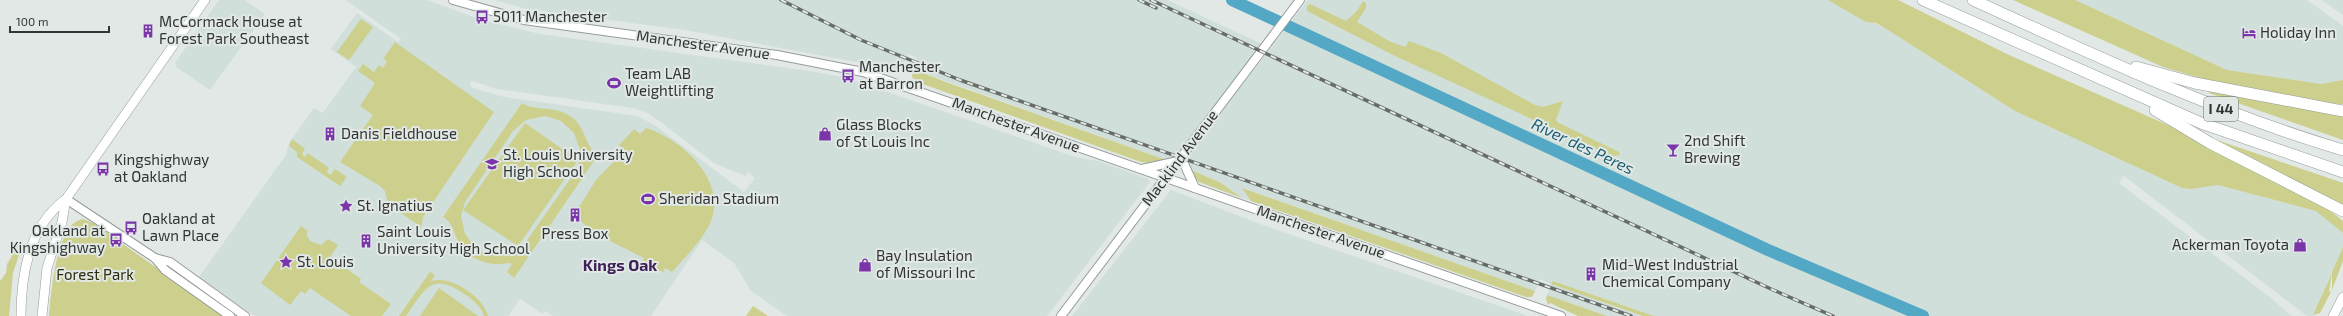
<svg xmlns="http://www.w3.org/2000/svg" width="2343" height="316" font-family="'Exo 2',sans-serif">
<style>
.built{fill:#d0dfd9;fill-rule:evenodd}
.green{fill:#ccd08c;fill-rule:evenodd}
.lines{fill:none;stroke-linecap:round;stroke-linejoin:round}
.river{stroke:#53a8c6;stroke-width:12}
.secondary-casing{stroke:#969d9a;stroke-width:10}
.primary-casing{stroke:#969d9a;stroke-width:10}
.highway-casing{stroke:#969d9a;stroke-width:12}
.secondary{stroke:#fff;stroke-width:8}
.primary{stroke:#fff;stroke-width:9}
.highway{stroke:#fff;stroke-width:11}
.rail-casing{stroke:#676c69;stroke-width:3.5}
.rail{stroke:#e1e8e5;stroke-width:2;stroke-dasharray:6;stroke-linecap:butt}
.labels{text-anchor:middle;stroke-width:4;stroke-linejoin:round;paint-order:stroke}
.shield{fill:#e1e8e5;stroke:#666b68;stroke-width:1}
.shield-label{font-size:14px;font-weight:bold;fill:#323533}
.poi-label{font-size:15px;fill:#323533;stroke:#e1e8e5;text-anchor:start}
.street-label{font-size:15px;fill:#323533;stroke:#e1e8e5}
.park-label{font-size:15px;fill:#2b2c0c;stroke:#e1e8e5}
.water-label{font-size:16px;font-style:italic;fill:#195d72;stroke:#e1e8e5}
.neighbourhood-label{font-size:16px;font-weight:bold;fill:#402058;stroke:#e1e8e5}
</style>
<rect width="100%" height="100%" fill="#e1e8e5"/>
<g class="built">
<polygon points="219,0 245,0 265,14 210,90 176,67 175,63"/>
<path d="M346,0H427L482,20L540,34L810,71L847,78L1075,157L1098,161L1148,179L1150,182L1047,316H787L751,291L734,263L702,240L651,316H553L545,311L543,314L520,299L508,316H255L199,277L286,155L289,143L314,108L323,113L356,67L331,49L357,13L398,42L401,39ZM472,81L497,89L633,108L647,113L662,123L714,163L745,176L748,172L755,178L744,192L653,124L637,116L504,97L473,88L469,85Z"/>
<polygon points="495,0 1167,0 1262,44 1179,152 1166,160 913,69 917,58 908,54 899,74 867,64 685,30 527,9"/>
<polygon points="1308,0 1828,0 1888,30 2015,111 2182,188 2191,189 2218,185 2317,211 2343,233 2343,247 2313,316 2307,316 2124,176 2119,183 2271,298 2291,316 1654,316 1553,281 1552,284 1643,316 1607,316 1547,295 1551,284 1540,279 1535,291 1243,188 1251,201 1242,198 1221,183 1187,168 1190,157 1181,157 1257,66"/>
<polygon points="2075,0 2307,0 2343,26 2343,80 2321,84 2227,70"/>
<polygon points="2322,0 2343,0 2343,15"/>
<polygon points="1171,190 1263,225 1528,316 1072,316"/>
</g>
<g class="green">
<polygon points="1828,0 1898,0 2009,55 2170,126 2329,210 2343,221 2343,233 2316,211 2218,185 2191,189 2182,188 2015,111 1888,30 1876,23 1866,22"/>
<polygon points="2013,0 2075,0 2227,70 2321,84 2343,80 2343,104 2334,105 2214,82 2163,67"/>
<polygon points="1363,1 1366,3 1366,8 1357,22 1389,41 1405,47 1409,41 1441,53 1535,105 1543,107 1563,101 1556,120 1559,123 1619,152 1620,155 1612,156 1393,55 1307,11 1307,6 1310,4 1346,21 1357,11"/>
<polygon points="361,19 373,27 349,60 337,52"/>
<polygon points="395,42 494,112 423,217 421,227 388,204 385,191 380,186 340,162 373,115 360,106 375,83 358,71 363,64 374,72 379,65 383,68 387,61 383,59"/>
<polygon points="913,69 946,82 1166,160 1155,164 1141,162 917,82 912,77"/>
<polygon points="2209,91 2343,116 2343,140 2209,93"/>
<path d="M522,103C536,112 554,105 570,116C586,126 584,145 598,155L514,278L507,272L512,264L510,263C489,267 467,260 457,239C452,229 453,223 443,217ZM545,116L561,121L574,133L580,150L578,168L523,246L504,255H492L483,252L474,246L465,234L461,216L465,202L513,131L526,120Z"/>
<polygon points="525,123 578,160 518,246 463,210"/>
<path d="M646,128C681,139 727,179 711,221C703,240 685,257 672,272L665,268L663,272L643,263L644,258L608,240L581,222L579,207L596,180L625,150L619,145L634,129L640,134Z"/>
<polygon points="292,139 305,149 302,154 305,157 308,153 329,168 327,172 330,175 335,169 347,177 340,186 297,157 297,152 289,146"/>
<polygon points="2214,139 2343,183 2343,206 2214,141"/>
<polygon points="1187,168 1221,183 1242,198 1199,182"/>
<polygon points="1242,188 1535,291 1532,297 1526,297 1251,201"/>
<path d="M83,219L93,223L225,316H49C51,295 56,222 83,219Z"/>
<polygon points="301,226 308,231 306,234 310,241 321,245 328,239 338,245 330,257 361,279 359,282 391,304 382,316 351,316 310,288 305,294 301,291 290,305 261,283"/>
<polygon points="16,241 23,243 13,273 9,316 0,316 0,281 6,273 7,264 15,251"/>
<polygon points="2343,247 2343,261 2332,290 2332,272"/>
<path d="M430,272L435,275L431,281C450,275 483,296 488,316H484C481,306 474,301 466,295C431,271 426,288 406,316H399Z"/>
<polygon points="2332,273 2329,291 2331,292 2320,313 2313,315"/>
<polygon points="1553,281 1654,316 1643,316 1551,284"/>
<polygon points="439,288 478,316 420,316"/>
<polygon points="1547,295 1607,316 1578,316 1550,303 1548,305 1546,299"/>
<polygon points="753,306 768,316 746,316"/>
</g>
<g class="lines">
<polyline class="river" points="1232,0 1768,250 1923,316"/>
<g class="secondary-casing">
<g id="secondary">
<polyline points="453,0 524,20 777,55 863,72 1561,316"/>
<polyline points="1181,157 1195,188"/>
<polyline points="1142,169 1178,161"/>
<polyline points="66,199 155,258 165,270 230,316"/>
<polyline points="155,258 170,262 245,316"/>
<polyline points="1061,316 1300,0"/>
</g>
</g>
<g class="primary-casing">
<g id="primary">
<path d="M21,316C21,273 30,225 66,199L205,0"/>
<polyline points="42,316 47,268 62,222 66,199"/>
<polyline points="2333,316 2343,297"/>
</g>
</g>
<g class="highway-casing">
<g id="highway">
<polyline points="1923,0 2201,123 2343,172"/>
<path d="M1973,0C2094,55 2215,112 2343,150"/>
<polyline points="2136,67 2195,83 2343,111"/>
<polyline points="2155,110 2210,143 2343,211"/>
</g>
</g>
<use href="#secondary" class="secondary"/>
<use href="#primary" class="primary"/>
<use href="#highway" class="highway"/>
<g class="rail-casing">
<g id="rail">
<polyline points="781,0 861,40 960,80 1631,316"/>
<polyline points="1139,0 1156,8"/>
<polyline points="1151,0 1771,289 1833,316"/>
</g>
</g>
<use href="#rail" class="rail"/>
</g>
<defs>
<g id="bus-bare" transform="scale(1.08)"><path d="M-5-6H5V4H4V6H2V4H-2V6H-4V4H-5ZM-3.5-4V0h7V-4ZM-3.5 1.2v1.5H-2V1.2ZM2 1.2v1.5H3.5V1.2Z" fill="#7a35a9" stroke="#e1e8e5" stroke-width="2.5" paint-order="stroke"/></g>
<g id="building-bare" transform="scale(1.08)"><path d="M-4-6H4V6H1V3H-1V6H-4ZM-2.5-4.3h1.7v1.8h-1.7ZM.8-4.3h1.7v1.8H.8ZM-2.5-1h1.7V.8h-1.7ZM.8-1h1.7V.8H.8Z" fill="#7a35a9" stroke="#e1e8e5" stroke-width="2.5" paint-order="stroke"/></g>
<g id="hotel-bare" transform="scale(1.08)"><path d="M-6-4.5h1.5V1H6V5H4.5V3h-9V5H-6ZM-4 0a1.8 1.8 0 1 1 3.6 0ZM.5 0V-2.5h3Q6-2.5 6 0Z" fill="#7a35a9" stroke="#e1e8e5" stroke-width="2.5" paint-order="stroke"/></g>
<g id="stadium-bare" transform="scale(1.08)"><path d="M0-5a6.5 5 0 1 0 0 10a6.5 5 0 1 0 0-10ZM-3.5-1.8h7v3.6h-7Z" fill="#7a35a9" stroke="#e1e8e5" stroke-width="2.5" paint-order="stroke"/></g>
<g id="shop-bare" transform="scale(1.08)"><path d="M-5-2.5h2.3a2.7 3.5 0 0 1 5.4 0H5L5.5 6h-11ZM-1.5-2.5h3a1.5 2.3 0 0 0-3 0Z" fill="#7a35a9" stroke="#e1e8e5" stroke-width="2.5" paint-order="stroke"/></g>
<g id="bar-bare" transform="scale(1.08)"><path d="M-6-5H6L.8 .8V4.5H3.5V6h-7V4.5H-.8V.8Z" fill="#7a35a9" stroke="#e1e8e5" stroke-width="2.5" paint-order="stroke"/></g>
<g id="school-bare" transform="scale(1.08)"><path d="M0-5L7-2L0 1L-7-2ZM-4 1L0 2.5L4 1V4Q0 6-4 4Z" fill="#7a35a9" stroke="#e1e8e5" stroke-width="2.5" paint-order="stroke"/></g>
<g id="sight-bare" transform="scale(1.08)"><path d="M0-6L1.8-2.2L6-1.7L2.9 1.2L3.7 5.4L0 3.3L-3.7 5.4L-2.9 1.2L-6-1.7L-1.8-2.2Z" fill="#7a35a9" stroke="#e1e8e5" stroke-width="2.5" paint-order="stroke"/></g>
</defs>
<g fill-rule="evenodd">
<use href="#bus-bare" x="482" y="17"/>
<use href="#building-bare" x="148" y="31"/>
<use href="#hotel-bare" x="2249" y="33"/>
<use href="#bus-bare" x="848" y="76"/>
<use href="#stadium-bare" x="614" y="83"/>
<use href="#building-bare" x="330" y="134"/>
<use href="#shop-bare" x="825" y="134"/>
<use href="#bar-bare" x="1673" y="150"/>
<use href="#school-bare" x="492" y="164"/>
<use href="#bus-bare" x="103" y="169"/>
<use href="#stadium-bare" x="648" y="199"/>
<use href="#sight-bare" x="346" y="206"/>
<use href="#building-bare" x="575" y="215"/>
<use href="#bus-bare" x="131" y="228"/>
<use href="#bus-bare" x="116" y="240"/>
<use href="#building-bare" x="366" y="241"/>
<use href="#shop-bare" x="2300" y="245"/>
<use href="#sight-bare" x="286" y="262"/>
<use href="#shop-bare" x="865" y="265"/>
<use href="#building-bare" x="1591" y="274"/>
</g>
<g class="labels">
<rect class="shield" x="2204" y="97" width="34" height="24" rx="3"/>
<g class="shield-label">
<text x="2221" y="114">I 44</text>
</g>
<g class="poi-label">
<text x="493" y="22">5011 Manchester</text>
<text x="159" y="27">McCormack House at<tspan x="159" dy="17">Forest Park Southeast</tspan></text>
<text x="2260" y="38">Holiday Inn</text>
<text x="859" y="72">Manchester<tspan x="859" dy="17">at Barron</tspan></text>
<text x="625" y="79">Team LAB<tspan x="625" dy="17">Weightlifting</tspan></text>
<text x="836" y="130">Glass Blocks<tspan x="836" dy="17">of St Louis Inc</tspan></text>
<text x="341" y="139">Danis Fieldhouse</text>
<text x="1684" y="146">2nd Shift<tspan x="1684" dy="17">Brewing</tspan></text>
<text x="503" y="160">St. Louis University<tspan x="503" dy="17">High School</tspan></text>
<text x="114" y="165">Kingshighway<tspan x="114" dy="17">at Oakland</tspan></text>
<text x="659" y="204">Sheridan Stadium</text>
<text x="357" y="211">St. Ignatius</text>
<text x="142" y="224">Oakland at<tspan x="142" dy="17">Lawn Place</tspan></text>
<text x="105" y="236" text-anchor="end">Oakland at<tspan x="105" dy="17">Kingshighway</tspan></text>
<text x="377" y="237">Saint Louis<tspan x="377" dy="17">University High School</tspan></text>
<text x="575" y="239" text-anchor="middle">Press Box</text>
<text x="2289" y="250" text-anchor="end">Ackerman Toyota</text>
<text x="876" y="261">Bay Insulation<tspan x="876" dy="17">of Missouri Inc</tspan></text>
<text x="297" y="267">St. Louis</text>
<text x="1602" y="270">Mid-West Industrial<tspan x="1602" dy="17">Chemical Company</tspan></text>
</g>
<g class="street-label">
<text transform="translate(703 45) rotate(8)" y="5">Manchester Avenue</text>
<text transform="translate(1016 125) rotate(20)" y="5">Manchester Avenue</text>
<text transform="translate(1180 158) rotate(-53)" y="5">Macklind Avenue</text>
<text transform="translate(1321 232) rotate(19)" y="5">Manchester Avenue</text>
</g>
<g class="park-label">
<text x="95" y="280">Forest Park</text>
</g>
<g class="water-label">
<text transform="translate(1583 146) rotate(25)" y="6">River des Peres</text>
</g>
<g class="neighbourhood-label">
<text x="620" y="271">Kings Oak</text>
</g>
</g>
<path d="M10 26v6h99v-6" fill="none" stroke="#323533" stroke-width="2"/>
<text x="16" y="26" font-size="12" fill="#323533" stroke="#e1e8e5" stroke-width="3" paint-order="stroke">100 m</text>
</svg>
